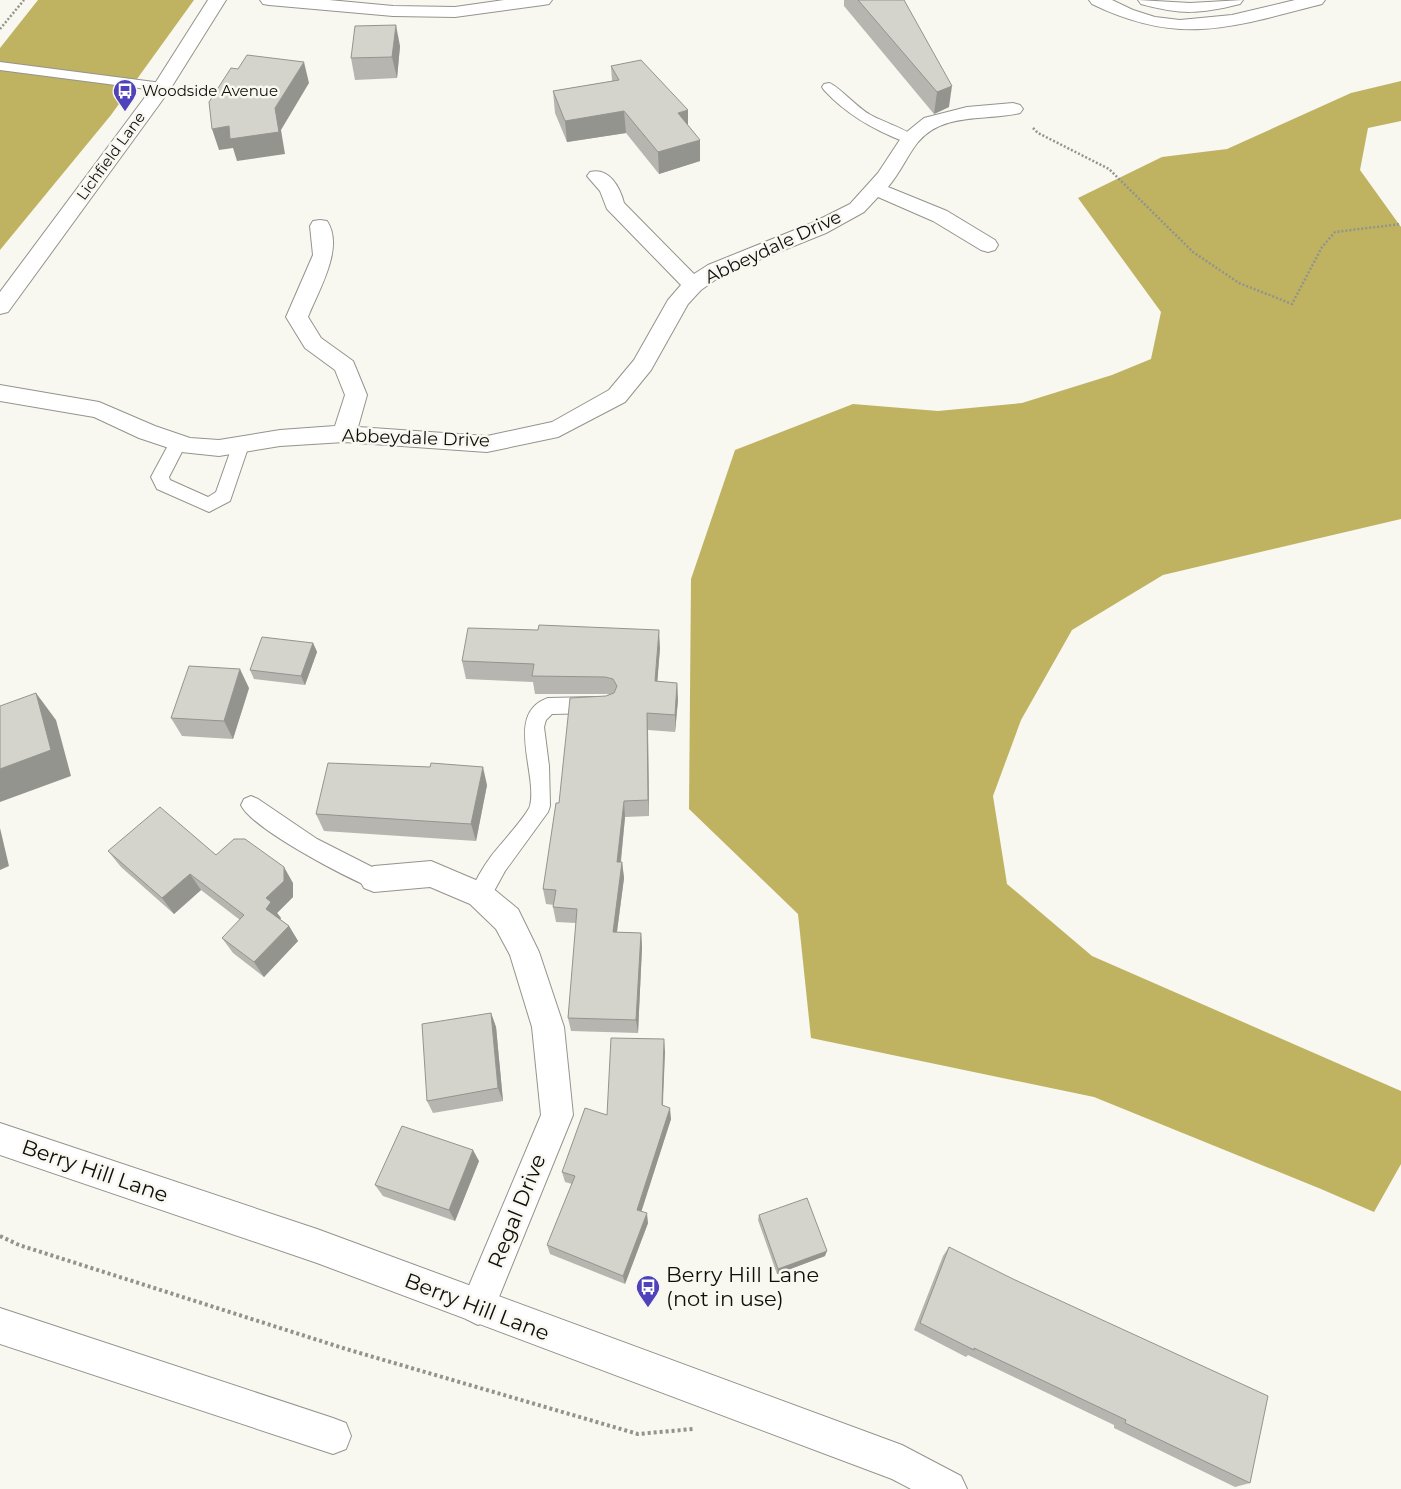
<svg xmlns="http://www.w3.org/2000/svg" width="1401" height="1489" font-family="Montserrat,sans-serif">
<style>
.forest{fill:#bfb361}
.lines{fill:none;stroke-linecap:round;stroke-linejoin:round}
.service-casing{stroke:#94938c;stroke-width:2}
.minor-casing{stroke:#94938c;stroke-width:2}
.tertiary-casing{stroke:#94938c;stroke-width:2}
.path-far1{stroke:#93938e;stroke-width:2.5;stroke-dasharray:2 2;stroke-linecap:butt}
.path{stroke:#93938e;stroke-width:4;stroke-dasharray:3 3;stroke-linecap:butt}
.service{fill:#fff;fill-rule:evenodd}
.minor{fill:#fff;fill-rule:evenodd}
.tertiary{fill:#fff;fill-rule:evenodd}
.wall{fill:#b6b5af}
.shaded-wall{fill:#94948f}
.building{fill:#d4d3cc;stroke:#94948f}
.labels{text-anchor:middle;stroke-width:5;stroke-linejoin:round;paint-order:stroke}
.far-poi-label{font-size:15px;fill:#0e0e0b;stroke:#f8f7f0;text-anchor:start}
.far-street-label{font-size:15px;fill:#0e0e0b;stroke:#f8f7f0}
.street-label{font-size:18px;fill:#0e0e0b;stroke:#f8f7f0}
.near-street-label{font-size:21px;fill:#0e0e0b;stroke:#f8f7f0}
.near-poi-label{font-size:21px;fill:#0e0e0b;stroke:#f8f7f0;text-anchor:start}
</style>
<rect width="100%" height="100%" fill="#f8f7f0"/>
<g class="forest">
<polygon points="38,0 194,0 111,115 0,250 0,48"/>
<polygon points="1401,81 1401,121 1368,128 1360,170 1401,227 1401,519 1163,575 1072,630 1021,720 993,796 1007,884 1092,956 1401,1091 1401,1164 1374,1212 1321,1189 1094,1097 811,1038 798,914 689,809 691,579 735,450 853,404 938,411 1022,403 1112,375 1151,359 1161,312 1078,198 1162,157 1227,149 1351,93"/>
</g>
<g class="lines">
<g class="service-casing">
<g id="service">
<polygon points="0,62 162,83 169,87 162,91 0,70"/>
<path d="M829,83C837,85 858,108 869,114C880,121 910,130 917,139L910,143L905,142C874,130 847,115 824,90L822,87L824,84Z"/>
<polygon points="178,436 184,438 187,442 169,477 170,480 208,497 216,492 234,441 240,439 246,441 249,445 230,501 209,512 157,489 151,477 172,438"/>
<path d="M595,697L602,699L605,705L602,711L595,713L552,714L546,720L544,727L549,766L550,806L548,812L505,871L488,902L480,905L472,902L469,895C475,881 483,867 492,855C500,845 527,815 530,806C538,773 504,713 548,698Z"/>
<path d="M251,796L258,799L317,839L382,872L385,879L382,886L374,889C347,878 252,829 241,805L244,799Z"/>
</g>
</g>
<g class="minor-casing">
<g id="minor">
<polygon points="260,0 329,0 393,6 455,7 504,0 552,0 549,4 543,5 455,17 393,16 269,5 263,4"/>
<path d="M1089,0H1112L1133,10L1155,17L1180,20L1232,15L1295,0H1325L1322,4C1232,27 1181,47 1092,4Z"/>
<path d="M1138,0L1190,3L1243,0L1240,4C1200,14 1181,15 1141,4Z"/>
<path d="M1013,103L1020,105L1023,109L1020,113C986,121 943,112 918,142C907,156 900,173 888,187L947,211L995,240L998,245L995,250L988,252L981,250L933,221L878,197L864,212L826,233L722,275L701,290L688,304L651,370L625,402L558,437L487,452L344,442L280,446L219,456L181,452L139,438L94,417L0,401V385L99,402L155,426L190,438L219,440L280,430L335,426L345,395L335,370L305,348L286,317L313,255L310,226L313,221L320,220L327,221C345,248 318,291 308,317L321,338L353,361L367,395L358,427L487,436L552,422L609,390L634,360L668,300L681,285L607,209L600,191L587,176L590,172C609,167 620,187 624,203L694,274L708,265L812,223L850,204L878,173L903,135L924,118L967,107Z"/>
<polygon points="431,861 490,886 518,909 539,952 564,1027 573,1115 490,1319 478,1325 466,1319 460,1307 541,1115 532,1027 510,955 496,929 470,904 430,887 374,892 364,888 359,879 364,870 374,866"/>
<polygon points="0,1308 333,1418 346,1423 351,1436 346,1449 333,1454 0,1344"/>
</g>
</g>
<g class="tertiary-casing">
<g id="tertiary">
<polygon points="208,0 226,0 169,91 8,312 0,314 0,292 154,85"/>
<polygon points="0,1123 317,1229 902,1445 961,1476 967,1489 911,1489 892,1479 317,1263 0,1155"/>
</g>
</g>
<g class="path-far1">
<polyline points="0,29 24,0"/>
<polyline points="1033,128 1038,133 1109,169 1193,252 1239,283 1292,304 1322,247 1335,232 1401,224"/>
</g>
<polyline class="path" points="0,1236 19,1245 346,1349 638,1434 693,1429"/>
<use href="#service" class="service"/>
<use href="#minor" class="minor"/>
<use href="#tertiary" class="tertiary"/>
</g>
<g class="wall">
<polygon points="844,0 904,0 949,107 934,114 844,6"/>
<polygon points="400,46 397,78 355,80 351,58"/>
<polygon points="611,66 688,126 700,161 659,174 626,133 567,142 555,113 553,91 612,81"/>
<polygon points="313,643 317,652 305,685 254,679 250,670"/>
<polygon points="660,648 657,682 677,683 678,700 675,732 648,730 649,816 625,817 621,862 622,862 624,878 617,932 641,933 642,947 638,1033 571,1031 568,1018 576,923 556,922 553,907 554,905 546,904 543,889 559,803 606,696 610,695 607,694 535,694 533,682 466,679 462,661"/>
<polygon points="249,688 233,739 182,736 171,718"/>
<polygon points="487,785 476,841 324,831 316,814"/>
<polygon points="108,851 216,855 293,883 293,897 277,913 281,918 280,919 289,926 298,941 264,977 233,953 222,938 240,920 201,890 174,914 121,867"/>
<polygon points="491,1013 496,1027 503,1101 433,1113 427,1101"/>
<polygon points="665,1051 663,1105 671,1119 641,1211 648,1223 625,1284 550,1254 547,1245 572,1184 565,1182 562,1172 607,1115"/>
<polygon points="479,1161 455,1221 383,1196 375,1185"/>
<polygon points="759,1215 825,1256 777,1274 758,1220"/>
<polygon points="949,1247 1250,1483 1235,1487 1114,1428 1114,1425 968,1355 966,1357 914,1330 943,1256"/>
</g>
<g class="shaded-wall">
<polygon points="396,25 400,46 397,78 392,57"/>
<polygon points="304,62 309,83 281,130 285,154 237,161 233,148 219,150 212,129 229,126 275,108"/>
<polygon points="952,86 949,107 934,114 937,92"/>
<polygon points="688,110 688,132 678,113"/>
<polygon points="624,111 626,133 567,142 565,121"/>
<polygon points="700,140 700,161 659,174 658,152"/>
<polygon points="659,630 660,648 656,699 655,681"/>
<polygon points="313,643 317,652 305,685 301,676"/>
<polygon points="240,669 249,688 233,739 224,721"/>
<polygon points="677,683 678,700 675,732 675,715"/>
<polygon points="36,693 56,720 71,776 0,802 0,769"/>
<polygon points="647,713 648,730 649,816 648,800"/>
<polygon points="483,767 487,785 476,841 471,824"/>
<polygon points="624,801 625,817 619,877 617,862"/>
<polygon points="0,828 9,866 0,870"/>
<polygon points="622,862 624,878 615,946 613,932"/>
<polygon points="284,867 293,883 293,897 277,913 281,918 276,924 266,909 266,898"/>
<polygon points="190,874 201,890 174,914 162,898"/>
<polygon points="289,926 298,941 264,977 254,962"/>
<polygon points="641,933 642,947 638,1033 636,1020"/>
<polygon points="491,1013 496,1027 503,1101 498,1088"/>
<polygon points="664,1039 665,1051 662,1116 662,1105"/>
<polygon points="670,1108 671,1119 639,1219 637,1210"/>
<polygon points="473,1150 479,1161 455,1221 449,1210"/>
<polygon points="647,1213 648,1223 625,1284 623,1276"/>
<polygon points="827,1251 825,1256 777,1274 778,1269"/>
</g>
<g class="building">
<polygon points="858,0 904,0 952,86 937,92"/>
<polygon points="396,25 392,57 351,58 355,26"/>
<polygon points="247,55 304,62 275,108 279,132 230,139 229,126 212,129 209,102 231,68 238,69"/>
<polygon points="641,60 688,110 678,113 700,140 658,152 624,111 565,121 553,91 619,80 611,66"/>
<polygon points="539,625 659,630 655,681 677,683 675,715 647,713 648,800 624,801 617,862 622,862 613,932 641,933 636,1020 568,1018 577,909 553,907 556,890 543,889 556,803 559,803 570,698 606,696 614,693 617,686 613,679 605,677 532,676 534,664 462,661 468,628 538,630"/>
<polygon points="262,637 313,643 301,676 250,670"/>
<polygon points="189,666 240,669 224,721 171,718"/>
<polygon points="36,693 51,750 0,769 0,706"/>
<polygon points="328,763 430,767 431,763 483,767 471,824 316,814"/>
<polygon points="160,807 216,855 234,839 245,839 284,867 284,881 266,898 271,902 266,909 289,926 254,962 222,938 244,915 190,874 162,898 108,851"/>
<polygon points="491,1013 498,1088 427,1101 422,1024"/>
<polygon points="611,1038 664,1039 662,1105 670,1108 637,1210 647,1213 623,1276 547,1245 575,1176 562,1172 585,1108 607,1115"/>
<polygon points="402,1126 473,1150 449,1210 375,1185"/>
<polygon points="807,1198 827,1251 778,1269 759,1215"/>
<polygon points="949,1247 1013,1279 1268,1396 1250,1483 1125,1423 1126,1420 974,1348 974,1350 920,1323"/>
</g>
<defs>
<g id="bus-pin" transform="scale(1.25)"><path d="M0 17L-7.5 6A9.5 9.5 0 1 1 7.5 6Z" fill="#4e43ba" stroke="#f8f7f0"/><path d="M-5-6H5V4H4V6H2V4H-2V6H-4V4H-5ZM-3.5-4V0h7V-4ZM-3.5 1.2v1.5H-2V1.2ZM2 1.2v1.5H3.5V1.2Z" fill="#fff"/></g>
</defs>
<g fill-rule="evenodd">
<use href="#bus-pin" x="125" y="91"/>
<use href="#bus-pin" x="648" y="1287"/>
</g>
<g class="labels">
<g class="far-poi-label">
<text x="142" y="96">Woodside Avenue</text>
</g>
<g class="far-street-label">
<text transform="translate(111 156) rotate(-54)" y="5">Lichfield Lane</text>
</g>
<g class="street-label">
<text transform="translate(773 247) rotate(-25)" y="6">Abbeydale Drive</text>
<text transform="translate(416 438) rotate(2)" y="6">Abbeydale Drive</text>
</g>
<g class="near-street-label">
<text transform="translate(95 1171) rotate(19)" y="7">Berry Hill Lane</text>
<text transform="translate(517 1211) rotate(-68)" y="7">Regal Drive</text>
<text transform="translate(477 1307) rotate(21)" y="7">Berry Hill Lane</text>
</g>
<g class="near-poi-label">
<text x="666" y="1282">Berry Hill Lane<tspan x="666" dy="24">(not in use)</tspan></text>
</g>
</g>
</svg>
